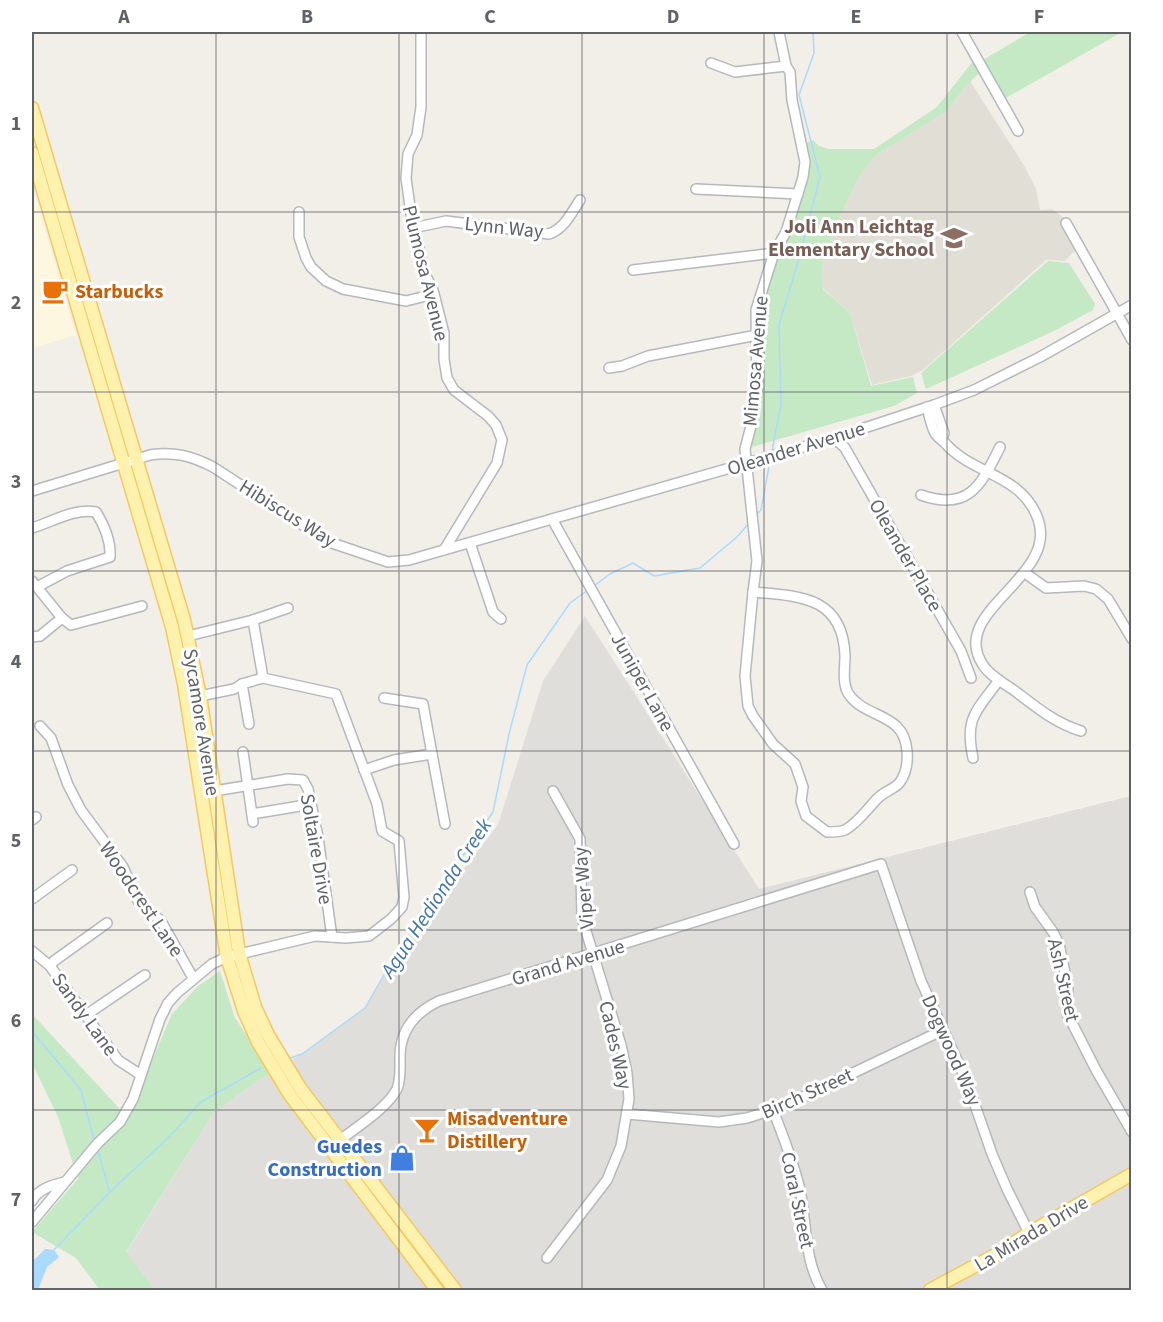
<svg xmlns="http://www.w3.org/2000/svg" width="1163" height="1322" font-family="'Source Sans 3',sans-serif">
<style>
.commercial{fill:#fef7e0}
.industrial{fill:#e0deda}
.education{fill:#e1ded6}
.green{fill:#c5e8c5}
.water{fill:#aadaff}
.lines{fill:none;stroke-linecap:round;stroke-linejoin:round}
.stream{stroke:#aadaff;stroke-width:1.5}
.minor-casing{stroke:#b5b8bc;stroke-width:12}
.major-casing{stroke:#f2c960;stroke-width:15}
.minor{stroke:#fff;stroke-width:9}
.major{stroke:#fff2af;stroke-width:12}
.grid{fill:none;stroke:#5f6368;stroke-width:1.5;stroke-opacity:0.55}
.labels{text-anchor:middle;stroke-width:6;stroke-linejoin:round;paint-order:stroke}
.education-label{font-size:20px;font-weight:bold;fill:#785e54;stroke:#fff;text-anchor:end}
.street-label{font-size:20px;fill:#5f6368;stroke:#fff}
.food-label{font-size:20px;font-weight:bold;fill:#c56008;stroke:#fff;text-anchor:start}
.shop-label{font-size:20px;font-weight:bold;fill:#366cbe;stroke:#fff;text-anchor:end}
.water-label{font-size:21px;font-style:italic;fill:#4174aa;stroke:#fff}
.neatline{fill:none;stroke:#5f6368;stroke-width:2}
.grid-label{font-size:20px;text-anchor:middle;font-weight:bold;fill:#5f6368}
</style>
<rect width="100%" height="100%" fill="#f1efe8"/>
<polygon class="commercial" points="32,186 76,335 32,348"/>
<polygon class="industrial" points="585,616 759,889 1131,796 1131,1290 155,1290 126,1253 214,1112 271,1072 302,1054 365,1008 396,954 498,825 543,681"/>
<polygon class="education" points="970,81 1025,167 1036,189 1040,210 1052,209 1068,221 1081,244 1065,261 1046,260 923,370 911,376 872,385 850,313 823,288 822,266 833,232 858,178 876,155 947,111"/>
<g class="green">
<polygon points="1030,32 1122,32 1004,99 983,60"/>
<polygon points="974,60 979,73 966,86 947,111 876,155 858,178 833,232 822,266 823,289 850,313 871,386 913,377 917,393 894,406 745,449 753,418 756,310 803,177 806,143 813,140 819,146 828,149 874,149 937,107"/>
<polygon points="1048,261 1069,263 1095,304 1093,310 1056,330 926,389 921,373"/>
<polygon points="220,971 235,1018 271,1072 214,1112 126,1252 155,1290 100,1290 76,1258 32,1232 78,1179 58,1117 32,1063 32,1014 119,1108 125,1124 172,1014 198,986"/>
</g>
<polygon class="water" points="45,1249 54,1250 59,1257 47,1267 38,1290 32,1290 32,1262"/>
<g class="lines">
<g class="stream">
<polyline points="772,451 781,404 779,325 798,262 820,177 799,95 814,53 813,32"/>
<polyline points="757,514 761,510 770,461"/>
<polyline points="594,586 610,574 633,563 654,576 700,568 737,537 750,522"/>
<polyline points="32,1031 81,1090 94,1140"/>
<polyline points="290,1058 302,1054 365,1008 396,954 493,812 509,734 527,665 570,603 588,590"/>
<polyline points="98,1151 109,1190"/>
<polyline points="54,1250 110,1192 170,1136 201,1102 261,1068"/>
</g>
<g class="minor-casing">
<g id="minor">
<polyline points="421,32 421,107 417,135 408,154 406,178 412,221 422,261 422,268 433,290 444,333 444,359 447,378 454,390 488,416 496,425 502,440 497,463 444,550"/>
<polyline points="962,32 1018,131"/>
<polyline points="711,63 735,72 786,66"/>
<polyline points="696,189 798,194"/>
<polyline points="299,212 299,237 306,258 311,267 326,281 343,289 406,301 434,294"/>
<polyline points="1066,223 1132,340"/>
<path d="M413,228L446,221L549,234C565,228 571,213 580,200"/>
<polyline points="633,270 774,253"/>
<polyline points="609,368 622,366 648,356 757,335"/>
<polyline points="934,405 944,433 942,440"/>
<path d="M927,407C929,416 931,426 935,433C937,437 942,440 945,443C973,475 1022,474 1038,519C1059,578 947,611 983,665C990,676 1005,684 1015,691C1036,707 1055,723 1081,731"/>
<polyline points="831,439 840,443 845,448 961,651 971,678"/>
<path d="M32,491L150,455C173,451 192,456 213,467L329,542L388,562L409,560L831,439L934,405L974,390L1040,357L1132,305"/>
<path d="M921,495C969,512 981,485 1000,447"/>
<polyline points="552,519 734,844"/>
<path d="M32,528C52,522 74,508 96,512C104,525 111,542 110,557L67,571L37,587"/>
<polyline points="470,543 493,612 501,619"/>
<polyline points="1025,573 1046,588 1084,586 1096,589 1108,599 1132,639"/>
<polyline points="32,581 62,618 71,625 142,606"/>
<path d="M753,592C801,596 843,597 845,656C845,668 842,682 848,693C865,720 904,711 907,751C908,762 907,772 900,782C895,789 885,791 878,798C868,808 858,823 845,830C840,832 833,832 827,832L806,816L801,801L803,787L795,764L773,744L753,716L748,706L745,676Z"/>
<polyline points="753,592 757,561 745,449 753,418 757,389 756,310 774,253 786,232 803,177 805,162 792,100 790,72 786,66 779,32"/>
<polyline points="253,620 288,608"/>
<polyline points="32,637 40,636 62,618"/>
<polyline points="242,684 249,724"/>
<polyline points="200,696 234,689 242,684 263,678"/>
<polyline points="40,726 51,738 68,785 81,810 123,867 138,901 161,921 193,978"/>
<polyline points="243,752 253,822"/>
<polyline points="432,754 445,824"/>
<path d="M973,758C964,717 977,711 999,680"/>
<polyline points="364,770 394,760 432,754 423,704 384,698"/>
<polyline points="214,791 288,779 303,780 308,789 318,837 332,937"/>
<polyline points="252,814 300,806"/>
<polyline points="32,820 36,817"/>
<polyline points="1030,892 1035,907 1053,932 1059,944 1068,987 1067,1013 1096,1070 1132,1132"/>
<polyline points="32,899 72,870"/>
<polyline points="32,951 50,966 118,1060 141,1075"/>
<polyline points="50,966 54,961 107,923"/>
<polyline points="86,1015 145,975"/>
<path d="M773,1110C783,1136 794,1163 800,1190C807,1224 804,1260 822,1290"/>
<polyline points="627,1114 719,1122 747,1118 782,1107 943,1030"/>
<path d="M335,1144C353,1129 386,1110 397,1089C401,1079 400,1067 400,1057C400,1029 416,1012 439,1001L881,864L921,981L967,1082L992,1154L1007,1189L1029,1233"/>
<path d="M32,1201C38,1189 52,1185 65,1182"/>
<polyline points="32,1222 97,1144 120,1122 133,1099 160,1019 168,1003 177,993 212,964 227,957 315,936 346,938 369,936 391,919 402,907 404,897 399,841 382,831 377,804 336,694 263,678 253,620 188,636"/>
<polyline points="547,1258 607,1180 621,1146 629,1099 627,1073 621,1045 582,918 580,839 553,791"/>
</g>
</g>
<g class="major-casing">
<g id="major">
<polyline points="32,108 184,620 200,696 239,953 255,1007 268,1035 300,1088 455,1290"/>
<polyline points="32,153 172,627 184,684 227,957 244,1011 258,1042 290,1095 437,1290"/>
<polyline points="930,1290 999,1253 1029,1233 1132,1174"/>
</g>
</g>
<use href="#minor" class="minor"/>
<use href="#major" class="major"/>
</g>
<path class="grid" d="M216,32V1290M399,32V1290M582,32V1290M764,32V1290M947,32V1290M32,212H1132M32,392H1132M32,571H1132M32,751H1132M32,930H1132M32,1110H1132"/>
<defs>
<g id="school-bare" transform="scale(2.07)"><path d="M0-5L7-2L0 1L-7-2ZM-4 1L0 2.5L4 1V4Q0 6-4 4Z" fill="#8d6e63" stroke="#fff" stroke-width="2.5" paint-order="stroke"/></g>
<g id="cafe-bare" transform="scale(2.07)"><path d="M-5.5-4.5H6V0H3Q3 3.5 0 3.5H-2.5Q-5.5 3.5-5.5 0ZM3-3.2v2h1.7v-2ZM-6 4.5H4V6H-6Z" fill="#e8710a" stroke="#fff" stroke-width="2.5" paint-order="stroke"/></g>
<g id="bar-bare" transform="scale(2.07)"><path d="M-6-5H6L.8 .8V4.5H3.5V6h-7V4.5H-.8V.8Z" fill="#e8710a" stroke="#fff" stroke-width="2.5" paint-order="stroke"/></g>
<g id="shop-bare" transform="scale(2.07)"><path d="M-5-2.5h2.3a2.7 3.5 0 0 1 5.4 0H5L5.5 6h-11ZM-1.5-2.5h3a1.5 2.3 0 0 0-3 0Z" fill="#3f7fe0" stroke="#fff" stroke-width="2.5" paint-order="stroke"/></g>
</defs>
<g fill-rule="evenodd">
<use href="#school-bare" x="954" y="238"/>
<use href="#cafe-bare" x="55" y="291"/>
<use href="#bar-bare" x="427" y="1130"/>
<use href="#shop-bare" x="402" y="1158"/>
</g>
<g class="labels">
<g class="education-label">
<text x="934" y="233">Joli Ann Leichtag<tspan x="934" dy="23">Elementary School</tspan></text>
</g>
<g class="street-label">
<text transform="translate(504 227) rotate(6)" y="7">Lynn Way</text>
<text transform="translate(426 273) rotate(76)" y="7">Plumosa Avenue</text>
<text transform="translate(755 361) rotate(-85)" y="7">Mimosa Avenue</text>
<text transform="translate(796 448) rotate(-17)" y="7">Oleander Avenue</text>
<text transform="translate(288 513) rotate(32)" y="7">Hibiscus Way</text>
<text transform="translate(906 555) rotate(60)" y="7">Oleander Place</text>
<text transform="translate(643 682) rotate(61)" y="7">Juniper Lane</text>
<text transform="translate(202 722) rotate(81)" y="7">Sycamore Avenue</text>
<text transform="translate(317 849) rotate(80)" y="7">Soltaire Drive</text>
<text transform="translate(583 888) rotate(-95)" y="7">Viper Way</text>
<text transform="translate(142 899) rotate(56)" y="7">Woodcrest Lane</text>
<text transform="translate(568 962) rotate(-17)" y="7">Grand Avenue</text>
<text transform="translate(1064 980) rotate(77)" y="7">Ash Street</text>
<text transform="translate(85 1014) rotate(54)" y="7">Sandy Lane</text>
<text transform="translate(616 1045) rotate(77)" y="7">Cades Way</text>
<text transform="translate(952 1050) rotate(66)" y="7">Dogwood Way</text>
<text transform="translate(807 1093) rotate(-24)" y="7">Birch Street</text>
<text transform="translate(798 1200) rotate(78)" y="7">Coral Street</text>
<text transform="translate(1031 1233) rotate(-31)" y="7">La Mirada Drive</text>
</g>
<g class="food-label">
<text x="75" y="298">Starbucks</text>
<text x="447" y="1125">Misadventure<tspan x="447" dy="23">Distillery</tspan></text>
</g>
<g class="shop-label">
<text x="382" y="1153">Guedes<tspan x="382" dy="23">Construction</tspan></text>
</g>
<g class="water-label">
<text transform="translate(436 898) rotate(-57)" y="7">Agua Hedionda Creek</text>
</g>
</g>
<rect width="1163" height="1322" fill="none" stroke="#ffffff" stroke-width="66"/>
<rect x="33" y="33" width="1097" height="1256" class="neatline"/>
<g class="grid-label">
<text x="124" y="23">A</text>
<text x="307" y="23">B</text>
<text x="490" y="23">C</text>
<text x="673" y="23">D</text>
<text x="856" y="23">E</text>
<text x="1039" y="23">F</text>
<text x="16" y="130">1</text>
<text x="16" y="309">2</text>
<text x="16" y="488">3</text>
<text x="16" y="668">4</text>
<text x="16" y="847">5</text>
<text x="16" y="1027">6</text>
<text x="16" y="1206">7</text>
</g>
</svg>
